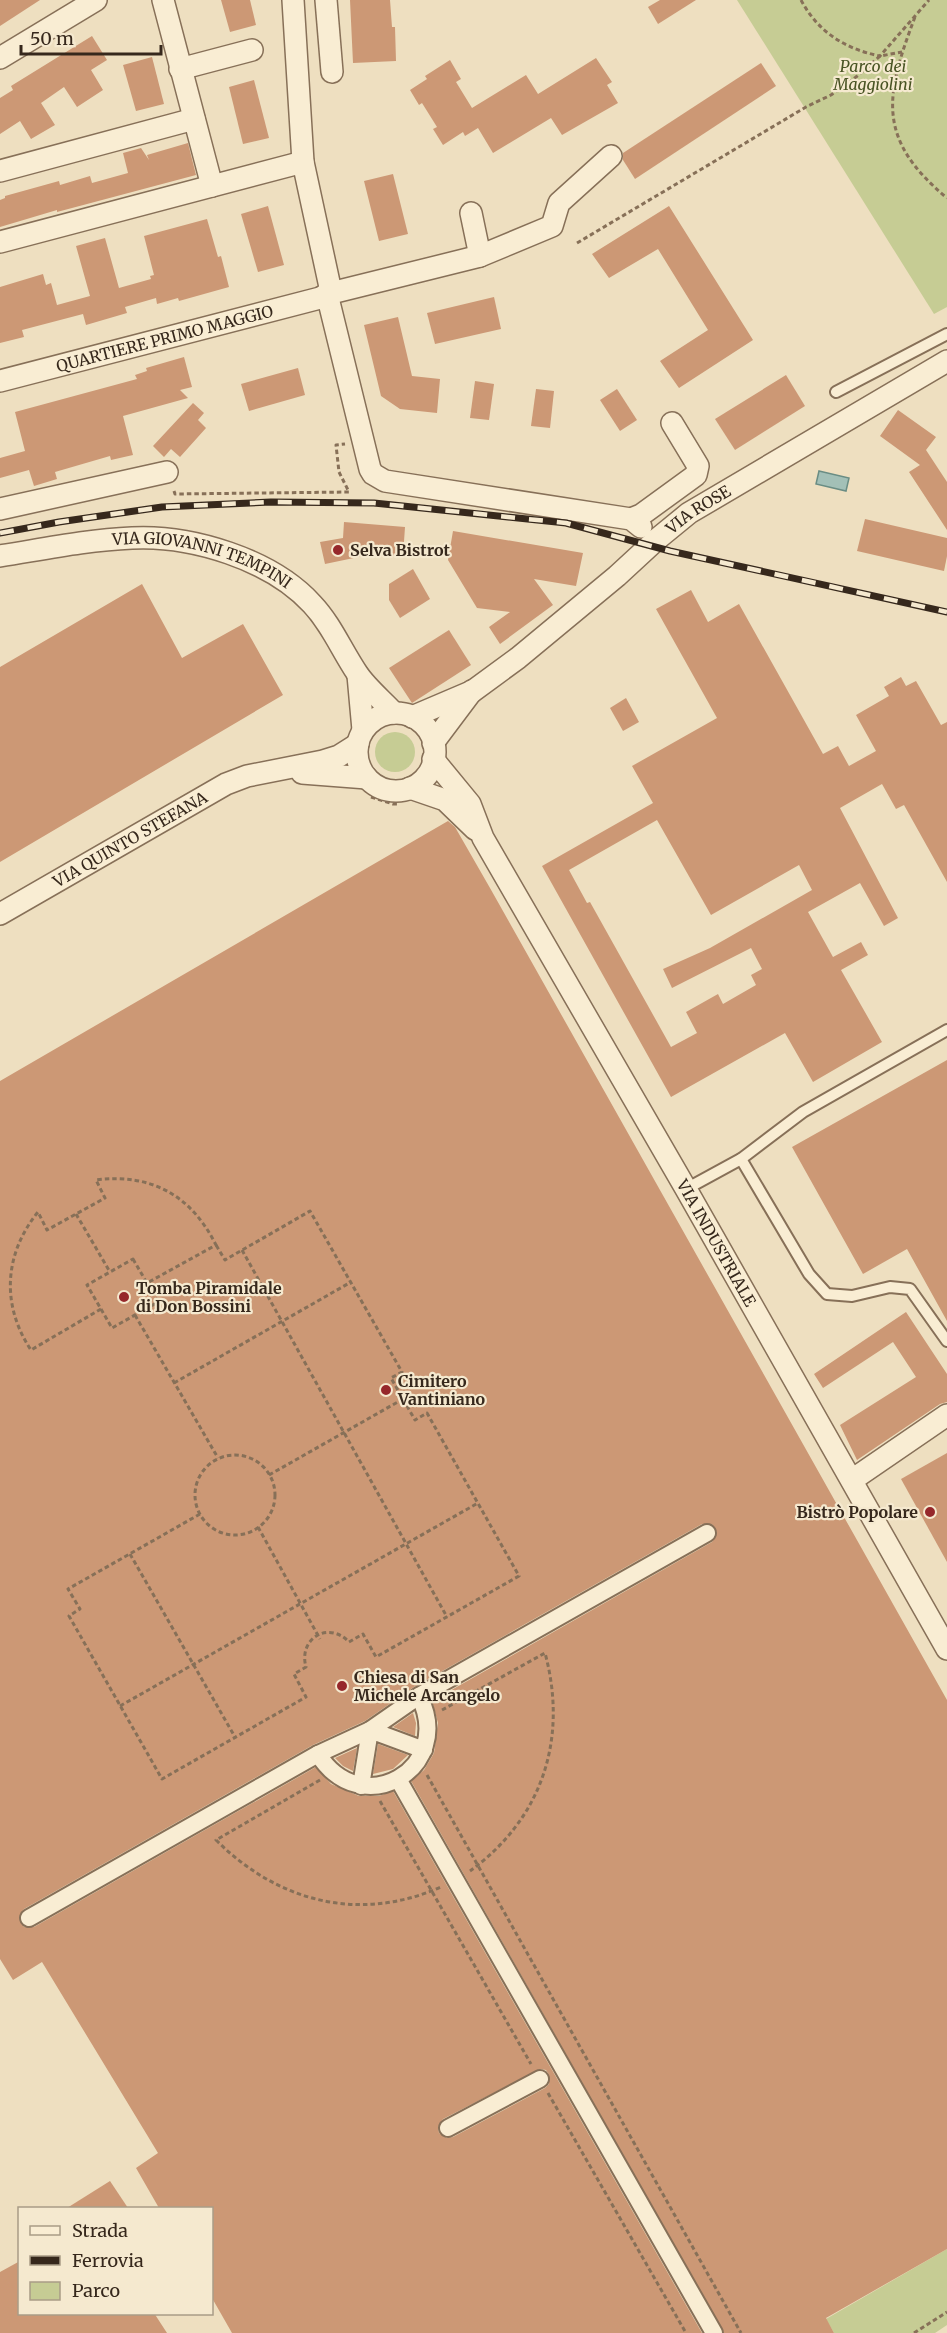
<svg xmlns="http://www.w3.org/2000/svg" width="947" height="2333" font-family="Merriweather,serif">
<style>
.green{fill:#c6cc94}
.water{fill:#a3c0b7;stroke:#6a8d84;stroke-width:1.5}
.building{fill:#cc9875;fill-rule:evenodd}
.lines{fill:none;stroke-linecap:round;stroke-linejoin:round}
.service-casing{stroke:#877058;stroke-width:14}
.pedestrian-casing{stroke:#877058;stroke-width:20}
.minor-casing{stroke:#877058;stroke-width:24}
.path{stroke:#877058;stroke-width:3;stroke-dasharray:4.5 3;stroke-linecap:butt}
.service{stroke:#f9edd3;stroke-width:10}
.pedestrian{stroke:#f9edd3;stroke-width:16}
.minor{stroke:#f9edd3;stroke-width:21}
.rail-casing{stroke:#36281c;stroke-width:7}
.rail{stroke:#f5e9cf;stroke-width:4.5;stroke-dasharray:14;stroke-linecap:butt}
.poi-dot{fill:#96282b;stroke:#f5e9cf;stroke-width:2}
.labels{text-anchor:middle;stroke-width:4.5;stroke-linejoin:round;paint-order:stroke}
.park-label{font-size:16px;font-style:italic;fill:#485323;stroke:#f5e9cf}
.street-label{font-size:16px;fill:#36281c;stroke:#f5e9cf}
.poi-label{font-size:16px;font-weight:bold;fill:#36281c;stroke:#f5e9cf;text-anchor:start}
</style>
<rect width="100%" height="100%" fill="#eedfc0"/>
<g class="green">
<polygon points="737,0 947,0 947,307 934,314"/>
<circle cx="395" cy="752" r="20"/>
<polygon points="947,2249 947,2325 935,2333 834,2333 826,2319"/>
</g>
<polygon class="water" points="819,471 849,478 846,491 816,484"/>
<g class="building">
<polygon points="0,0 40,0 0,26"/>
<polygon points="221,0 250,0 256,25 230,32"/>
<polygon points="350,0 390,0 392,27 395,27 396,61 353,63"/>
<polygon points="660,0 696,0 658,24 648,7"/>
<polygon points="92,36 107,60 91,70 103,90 77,107 64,87 41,103 55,125 31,139 20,121 0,134 0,98 13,90 11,86"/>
<polygon points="152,57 164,104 136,111 123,65"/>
<polygon points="596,58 612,82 607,85 618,103 562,135 551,118 493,153 478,128 465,136 463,132 443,145 433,129 437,127 422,103 419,105 410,90 427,79 425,76 450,60 461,79 456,82 472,108 526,75 538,94"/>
<polygon points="761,63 776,86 635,179 623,160 623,153"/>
<polygon points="254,80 269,138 243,144 229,87"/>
<polygon points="188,143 196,175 57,212 57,210 0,227 0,200 5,198 5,196 59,181 60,185 90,176 92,183 128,173 123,153 141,148 149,160 147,155"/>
<polygon points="393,174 408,234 379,241 364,181"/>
<polygon points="268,206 284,265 258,272 241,214"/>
<polygon points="669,206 753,340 679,388 660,361 708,330 658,249 609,278 592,254"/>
<polygon points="207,219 218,257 221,256 229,287 179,301 178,298 157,304 156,298 125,307 127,313 86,325 83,314 22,330 24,337 0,343 0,287 43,274 46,285 51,283 57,305 90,296 76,246 105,238 119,288 151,279 150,276 154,275 144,236"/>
<polygon points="494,297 501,329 435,344 427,313"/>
<polygon points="398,317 412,376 440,379 437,413 400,409 381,396 364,325"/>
<polygon points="184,357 192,387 180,390 188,398 123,416 133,455 111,460 110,456 55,472 57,479 34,486 29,470 0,478 0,458 25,451 15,412 137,379 135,375 147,371 146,368"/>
<polygon points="298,368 305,395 249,411 241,384"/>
<polygon points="786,375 805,406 735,450 715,419"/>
<polygon points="475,381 494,384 489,420 470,418"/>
<polygon points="536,389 554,391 550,428 531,426"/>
<polygon points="617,389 637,420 620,431 600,400"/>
<polygon points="193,403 204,413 198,420 206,428 180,457 171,449 164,457 153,446"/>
<polygon points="898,410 936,437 926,450 947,482 947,530 909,472 920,465 880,436"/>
<polygon points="865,519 947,538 947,556 944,571 857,551"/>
<polygon points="344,522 405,527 403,556 373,554 325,564 320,542 343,538"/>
<polygon points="453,531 583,553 576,586 534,579 553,605 500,644 489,627 510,612 477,608 448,560"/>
<polygon points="413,569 430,599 400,618 389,600 389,584"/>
<polygon points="142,584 182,658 243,624 283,695 0,862 0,667"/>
<path d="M691,590L708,622L739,604L823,754L838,746L849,766L876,751L856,715L889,696L884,687L901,677L906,686L916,681L941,725L947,722V882L904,805L896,809L882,784L840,808L898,918L884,926L860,883L808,912L833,957L861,942L868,955L841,970L882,1042L813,1082L785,1033L671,1097L542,866L653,803L632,766L717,718L656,609ZM657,820L711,915L799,865L812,890L710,948L663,969L672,988L751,948L762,969L751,975L756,985L723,1004L718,994L686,1012L697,1033L671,1047L590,902L587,903L569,870Z"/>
<polygon points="449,630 471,665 412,703 389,668"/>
<polygon points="626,698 639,722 623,731 610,708"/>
<path d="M448,821L455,827L490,888L947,1700V2249L826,2318L834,2333H724L411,1781L424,1770L434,1753L438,1723L432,1701L712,1542L717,1533L712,1524H702L414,1687L365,1721L313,1745L24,1909L19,1918L24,1927H34L316,1767L331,1784L359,1796H379L393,1791L702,2333H232L212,2298V2208H159L136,2168L158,2153L42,1962L13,1980L0,1959V1081ZM540,2069L546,2070L549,2075V2084L545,2088L453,2137L447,2138L439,2133L438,2127L443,2119Z"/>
<polygon points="947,1060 947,1321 907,1249 863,1274 792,1147"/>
<polygon points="906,1312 947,1374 947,1402 940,1404 857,1460 840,1425 916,1377 893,1342 823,1388 814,1374"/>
<polygon points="947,1453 947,1562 901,1479"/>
<polygon points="413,1713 416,1723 415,1736 393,1727"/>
<polygon points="378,1744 408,1755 393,1769 373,1774"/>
<polygon points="357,1748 353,1771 343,1766 335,1758"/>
<polygon points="110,2181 128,2208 67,2208"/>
<polygon points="20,2261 20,2313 154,2313 167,2333 0,2333 0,2272"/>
</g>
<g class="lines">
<g class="service-casing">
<g id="service">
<polyline points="836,392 947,334"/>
<polyline points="741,1159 809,1274 827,1294 852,1296 890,1287 910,1289 947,1341"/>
<polyline points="686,1189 741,1159 803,1112 947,1030"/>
</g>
</g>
<g class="pedestrian-casing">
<g id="pedestrian">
<path d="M318,1754C361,1823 456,1769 419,1696"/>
<polyline points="398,1779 714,2333"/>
<polyline points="361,1786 370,1730 424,1750"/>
<polyline points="29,1918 318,1754 370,1730 419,1696 707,1533"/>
<polyline points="448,2128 540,2079"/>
</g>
</g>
<g class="minor-casing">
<g id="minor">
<polyline points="163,0 212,186"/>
<polyline points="326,0 332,72"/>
<polyline points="0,58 96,0"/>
<polyline points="180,69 252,50"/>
<polyline points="611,156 559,203 552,226 480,256 327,294 370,469 373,474 385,481 631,519 641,527"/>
<polyline points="0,171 194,119"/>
<polyline points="471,213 480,256"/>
<polyline points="0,242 303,162"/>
<path id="s1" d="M0,381L320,298L327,294L330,287L303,162L293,0"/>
<polyline points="0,509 167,472"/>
<polyline points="631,519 641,515 696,475 698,466 695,461 672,423"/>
<path id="s2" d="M0,556C44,549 87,540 132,538C191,535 271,559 312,604C331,624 341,649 357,673C366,687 382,700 394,713"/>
<polyline points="358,675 363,730"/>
<circle cx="396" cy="752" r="39"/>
<path id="s3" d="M412,717L473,691L518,658L617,576L656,540L689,513L947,361"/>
<polyline points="433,743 472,691"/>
<path id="s4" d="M433,759L470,804L483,838L686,1189L947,1649"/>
<polyline points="302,773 367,778"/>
<polyline points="410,788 445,800 475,829"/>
<path id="s5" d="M0,914L226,784L247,776L323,761L339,756L358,744"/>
<polyline points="852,1480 947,1415"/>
</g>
</g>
<g class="path">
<path d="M801,0C818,32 845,49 880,56L929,0"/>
<path d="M915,17C885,96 876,139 947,198"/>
<polyline points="577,243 806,107 831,95 856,77 880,56 902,52"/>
<polyline points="174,491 175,494 349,492 339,472 336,445 345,444"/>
<polyline points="371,797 393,804 399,804"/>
<polyline points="76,1214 110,1272"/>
<polyline points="242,1250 447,1617"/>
<polygon points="133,1259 158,1302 112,1328 87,1285"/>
<path d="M101,1309L31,1350C1,1305 4,1254 38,1212L47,1230L105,1198L96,1180C151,1173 191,1195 216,1245L147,1283"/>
<polyline points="135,1315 218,1458"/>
<polyline points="174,1383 351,1282"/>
<circle cx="235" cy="1495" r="40"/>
<polyline points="269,1475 403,1399"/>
<path d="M200,1514L68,1589L80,1609L69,1616L162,1779L306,1697L294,1674L306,1667C298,1639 328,1620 349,1642L363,1634L376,1657L519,1576L427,1413L415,1420L391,1378L402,1372L310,1211L225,1260L216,1245"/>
<polyline points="258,1527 320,1639"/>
<polyline points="130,1554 235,1737"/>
<polyline points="120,1706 478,1503"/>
<path d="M442,1710L545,1653C568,1738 543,1818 470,1871"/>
<polyline points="427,1775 741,2333"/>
<path d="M320,1780L216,1840C278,1902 359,1923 441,1887"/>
<polyline points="380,1801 531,2064"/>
<polyline points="548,2093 686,2333"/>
<polyline points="914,2333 947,2312"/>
</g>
<use href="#service" class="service"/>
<use href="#pedestrian" class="pedestrian"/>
<use href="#minor" class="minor"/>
<g class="rail-casing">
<polyline id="rail" points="0,533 59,522 162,507 271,502 374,503 566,523 670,551 947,612"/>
</g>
<use href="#rail" class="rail"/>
</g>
<g class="poi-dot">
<circle cx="338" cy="550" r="6"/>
<circle cx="124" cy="1297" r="6"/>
<circle cx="386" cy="1390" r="6"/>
<circle cx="930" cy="1512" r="6"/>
<circle cx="342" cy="1686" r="6"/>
</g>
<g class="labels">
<g class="park-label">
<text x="873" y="72">Parco dei<tspan x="873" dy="18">Maggiolini</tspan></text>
</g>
<g class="street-label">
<text dy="6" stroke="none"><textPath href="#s1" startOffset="170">QUARTIERE PRIMO MAGGIO</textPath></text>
<text dy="6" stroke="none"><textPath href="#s3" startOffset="356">VIA ROSE</textPath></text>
<text dy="6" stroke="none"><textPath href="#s2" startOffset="207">VIA GIOVANNI TEMPINI</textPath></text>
<text dy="6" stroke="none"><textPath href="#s5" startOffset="150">VIA QUINTO STEFANA</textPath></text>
<text dy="6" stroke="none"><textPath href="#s4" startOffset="562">VIA INDUSTRIALE</textPath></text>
</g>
<g class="poi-label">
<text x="350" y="556">Selva Bistrot</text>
<text x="136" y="1294">Tomba Piramidale<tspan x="136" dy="18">di Don Bossini</tspan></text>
<text x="398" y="1387">Cimitero<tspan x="398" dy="18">Vantiniano</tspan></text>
<text x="918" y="1518" text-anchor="end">Bistrò Popolare</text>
<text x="354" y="1683">Chiesa di San<tspan x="354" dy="18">Michele Arcangelo</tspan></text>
</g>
</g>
<rect x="18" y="2207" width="195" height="108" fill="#f5e9cf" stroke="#a99c87" stroke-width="1.5"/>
<rect x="30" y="2226" width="30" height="9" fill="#f9edd3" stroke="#a99c87" stroke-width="1.5"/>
<text x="72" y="2237" font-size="18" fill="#36281c">Strada</text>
<rect x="30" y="2256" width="30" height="9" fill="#36281c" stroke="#a99c87" stroke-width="1.5"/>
<text x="72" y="2267" font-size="18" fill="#36281c">Ferrovia</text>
<rect x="30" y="2282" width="30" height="18" fill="#c6cc94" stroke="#a99c87" stroke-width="1.5"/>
<text x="72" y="2297" font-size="18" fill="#36281c">Parco</text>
<path d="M21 45v9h140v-9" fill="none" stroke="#36281c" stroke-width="3"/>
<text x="30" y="45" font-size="18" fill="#36281c" stroke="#f5e9cf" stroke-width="4.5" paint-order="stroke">50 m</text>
</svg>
